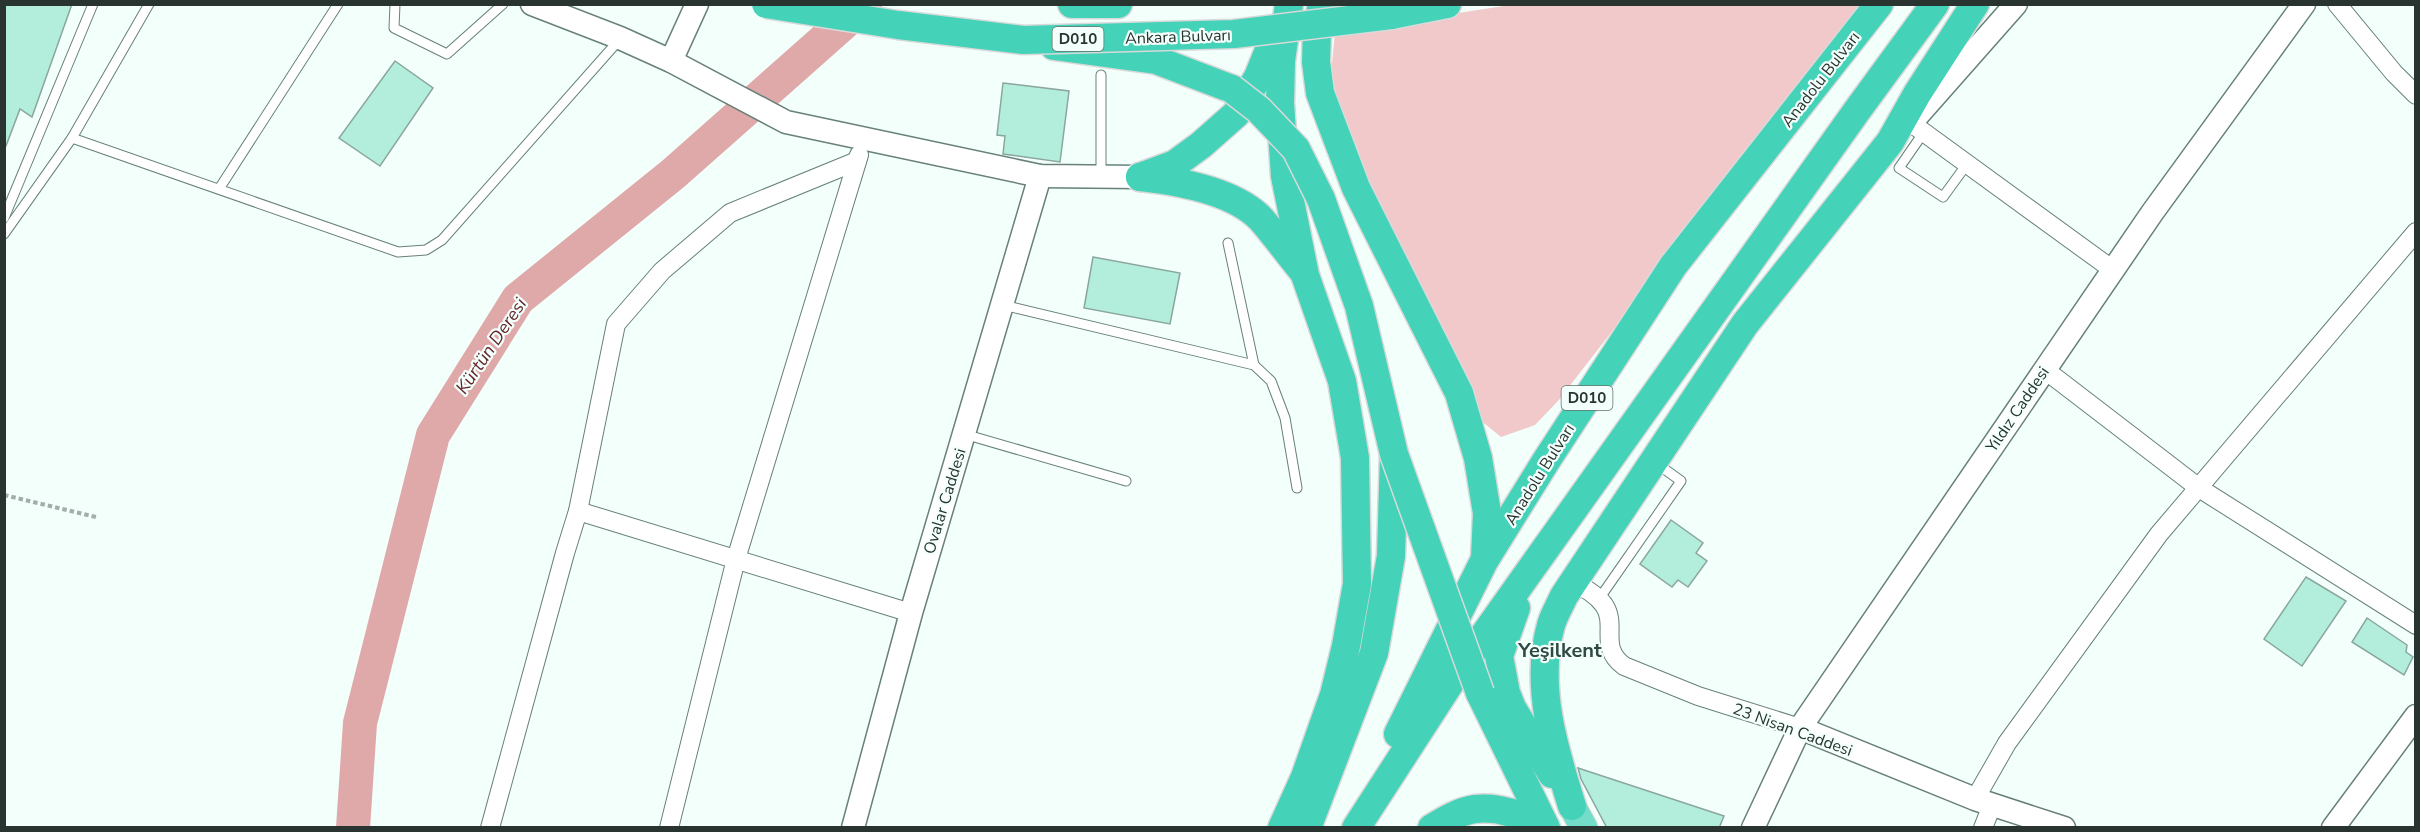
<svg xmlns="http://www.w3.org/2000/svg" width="2420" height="832" font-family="'Nunito Sans',sans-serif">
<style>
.green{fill:#f1c9ca}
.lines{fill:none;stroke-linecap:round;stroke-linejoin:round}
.river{stroke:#dfa9aa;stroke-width:34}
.building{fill:#b3eedd;stroke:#8aa69e;stroke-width:1.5}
.service-casing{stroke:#678179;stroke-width:11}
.minor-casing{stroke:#678179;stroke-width:20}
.tertiary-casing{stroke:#678179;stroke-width:25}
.primary-casing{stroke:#d8dada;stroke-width:29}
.trunk-casing{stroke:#d8dada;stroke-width:31}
.path{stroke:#a2aeaa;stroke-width:4;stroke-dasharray:4.5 3;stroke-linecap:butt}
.service{stroke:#fff;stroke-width:9}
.minor{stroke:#fff;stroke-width:18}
.tertiary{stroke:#fff;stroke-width:22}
.primary{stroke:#73ddca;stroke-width:27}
.trunk{stroke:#44d2b8;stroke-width:28}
.trunk-bridge-casing{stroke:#d8dada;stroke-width:31;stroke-linecap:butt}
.trunk-bridge{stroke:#44d2b8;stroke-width:28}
.labels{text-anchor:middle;stroke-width:4.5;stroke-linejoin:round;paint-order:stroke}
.shield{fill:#f3fffb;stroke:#66716e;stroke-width:1.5}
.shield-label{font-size:15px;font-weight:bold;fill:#293431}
.street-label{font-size:16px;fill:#293431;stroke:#f3fffb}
.water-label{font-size:18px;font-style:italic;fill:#66252b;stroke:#f3fffb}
.quarter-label{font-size:20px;font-weight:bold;fill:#304942;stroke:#f3fffb}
</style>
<rect width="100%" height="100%" fill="#f3fffb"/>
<polygon class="green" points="1510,5 1865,5 1558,401 1535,425 1501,437 1479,419 1423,305 1329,95 1335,32"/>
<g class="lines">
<polyline class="river" points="353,828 360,723 433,435 518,299 673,174 865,4"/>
</g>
<g class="building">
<polygon points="4,4 72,4 32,117 20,109 6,146 4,146"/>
<polygon points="395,61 433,88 380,166 339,138"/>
<polygon points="1003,83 1069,91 1060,162 1003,154 1005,136 997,135"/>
<polygon points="1093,257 1180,273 1170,324 1084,308"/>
<polygon points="1671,520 1703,543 1696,553 1707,561 1688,587 1678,580 1672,587 1640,564"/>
<polygon points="2306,577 2346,601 2302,666 2264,639"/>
<polygon points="2367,618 2407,645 2406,652 2413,657 2404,675 2352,642"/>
<polygon points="1578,768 1724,816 1719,828 1607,828 1581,779"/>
</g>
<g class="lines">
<g class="service-casing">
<g id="service">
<polyline points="395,4 394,28 447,54 503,4"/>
<polyline points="1924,132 1899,168 1943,197 1967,164"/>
<polyline points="72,138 398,252 426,250 442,240 620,39"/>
<polyline points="1101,177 1101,75"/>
<polyline points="219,189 338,4"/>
<polyline points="4,218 93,4"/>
<polyline points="4,234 72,138 149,4"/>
<polyline points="1228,243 1254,365"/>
<polyline points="1003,305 1254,365 1271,381 1285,418 1297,488"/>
<polyline points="964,434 1126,481"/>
<polyline points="1599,599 1681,481 1656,463"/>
</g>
</g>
<g class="minor-casing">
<g id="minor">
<polyline points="2337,4 2394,73 2416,95"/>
<polyline points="1911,123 2113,270"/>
<polyline points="2044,369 2199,488 2416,625"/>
<polyline points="578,511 911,613"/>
<path d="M1573,582C1584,588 1596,594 1604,605C1618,626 1598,647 1624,666L1698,696L1800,728"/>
<polyline points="1975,799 2007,743 2159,534 2416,232"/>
<polyline points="490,828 565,553 578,511 616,324 662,271 730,213 857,161"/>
<polyline points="669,828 736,559 859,155"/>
<polyline points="1983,828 1992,805"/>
</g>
</g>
<g class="tertiary-casing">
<g id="tertiary">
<polyline points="532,4 620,38 671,61 786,122 1040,176 1140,177"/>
<polyline points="671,61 697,4"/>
<polyline points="1907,119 1911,123 2016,4"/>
<polyline points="1800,728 1975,799 2064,828"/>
<polyline points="853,828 911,613 1040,176"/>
<polyline points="1753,828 1800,728 2152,213 2304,4"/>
<polyline points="2333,828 2416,716"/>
</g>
</g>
<g class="primary-casing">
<polyline id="primary" points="1572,806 1584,828"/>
</g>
<g class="trunk-casing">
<g id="trunk">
<polyline points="1072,4 1118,4"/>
<polyline points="1322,4 1317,30 1316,62 1320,93 1356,188 1459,393 1478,458 1487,513 1485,558"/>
<polyline points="1391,15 1447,4"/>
<polyline points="1054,46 1156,60 1232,89"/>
<polyline points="1140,177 1175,164 1201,145 1236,114 1258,77 1275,35"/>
<path d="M1140,177C1177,181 1234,191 1261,219C1275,235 1288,253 1302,270"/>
<polyline points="1516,608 1499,656 1506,693 1512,708 1552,774"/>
<polyline points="1480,693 1546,828"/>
<polyline points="1398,734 1484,561 1546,461 1673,266 1879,4"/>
<path d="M1572,806C1554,749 1534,685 1551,625C1554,615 1560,605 1564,596L1745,324L1890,142L1917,94L1975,4"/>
<polyline points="1282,828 1305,777 1334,695 1346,646 1357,584 1355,458 1342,381 1305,275 1285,176 1280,103 1281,61 1289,4"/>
<polyline points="1307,828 1374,653 1391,556 1394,454"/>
<polyline points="1356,828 1450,683 1856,112 1935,4"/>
<path d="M1432,828C1445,820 1460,811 1475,809C1498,806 1524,815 1541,828"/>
</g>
</g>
<polyline class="path" points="4,495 96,517"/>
<use href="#service" class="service"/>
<use href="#minor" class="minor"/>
<use href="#tertiary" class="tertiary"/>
<use href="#primary" class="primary"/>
<use href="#trunk" class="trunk"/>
<g class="trunk-bridge-casing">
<g id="trunk-bridge">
<polyline points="766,4 898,25 1023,40 1234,34 1391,15"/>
<polyline points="1232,89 1259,110 1296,149 1321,199 1359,306 1394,454 1480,693"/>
</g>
</g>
<use href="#trunk-bridge" class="trunk-bridge"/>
</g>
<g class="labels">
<g class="shield">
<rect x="1052.5" y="27" width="51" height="24" rx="4.5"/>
<rect x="1561.5" y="386" width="51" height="24" rx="4.5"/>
</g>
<g class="shield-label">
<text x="1078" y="44">D010</text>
<text x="1587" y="403">D010</text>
</g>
<g class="street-label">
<text transform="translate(1178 36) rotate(-2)" y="6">Ankara Bulvarı</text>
<text transform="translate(1820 79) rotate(-52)" y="6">Anadolu Bulvarı</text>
<text transform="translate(2017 409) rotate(-56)" y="6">Yıldız Caddesi</text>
<text transform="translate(1539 474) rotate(-58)" y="6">Anadolu Bulvarı</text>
<text transform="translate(944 501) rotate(-73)" y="6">Ovalar Caddesi</text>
<text transform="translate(1793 729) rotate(20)" y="6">23 Nisan Caddesi</text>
</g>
<g class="water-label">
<text transform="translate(491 346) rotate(-56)" y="6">Kürtün Deresi</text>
</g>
<g class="quarter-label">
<text x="1560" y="657">Yeşilkent</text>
</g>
</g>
<rect width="2420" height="832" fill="none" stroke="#293431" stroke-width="12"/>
</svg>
